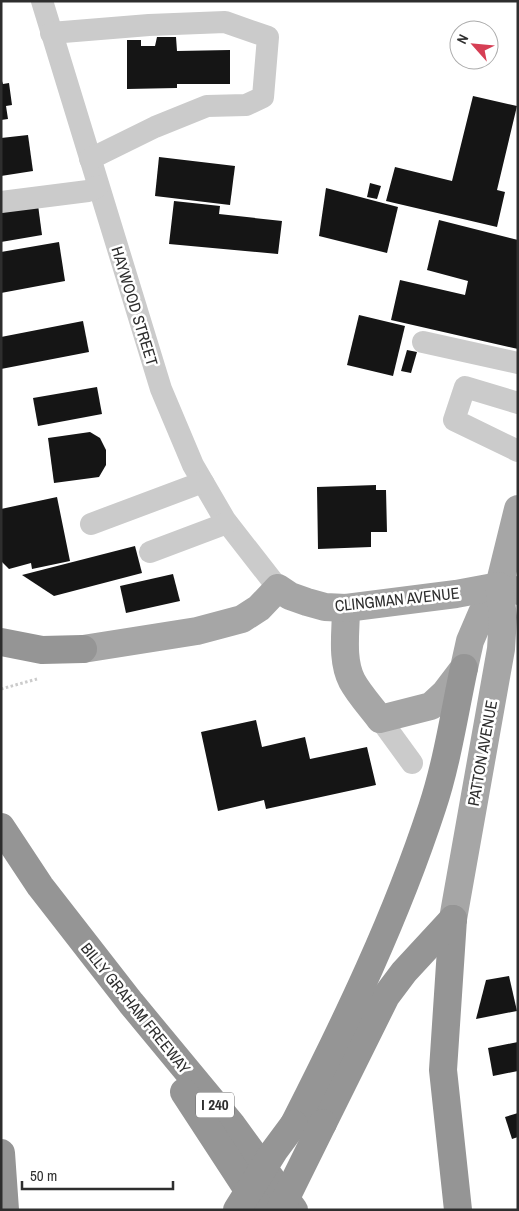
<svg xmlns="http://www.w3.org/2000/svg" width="519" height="1211" font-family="'Archivo Narrow',sans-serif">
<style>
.building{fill:#151515}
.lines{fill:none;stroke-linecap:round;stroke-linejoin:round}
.path{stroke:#cbcbcb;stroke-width:3;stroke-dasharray:2.5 2.5;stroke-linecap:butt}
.minor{stroke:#cbcbcb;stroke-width:22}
.major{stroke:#a6a6a6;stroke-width:28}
.highway{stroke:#959595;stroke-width:28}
.highway-bridge{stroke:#959595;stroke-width:28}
.labels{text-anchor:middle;stroke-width:5;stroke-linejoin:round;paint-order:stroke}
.shield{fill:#fff;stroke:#6d6d6d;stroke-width:1}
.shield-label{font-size:15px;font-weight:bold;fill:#2e2e2e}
.street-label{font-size:16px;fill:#2e2e2e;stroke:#fff}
</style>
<rect width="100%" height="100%" fill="#fff"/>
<g class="building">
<polygon points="157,37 176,37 177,51 230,50 230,84 177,84 177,88 127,89 127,40 141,40 141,46 155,46"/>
<polygon points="1,78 3,84 9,83 12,105 6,106 8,119 1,120"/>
<polygon points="473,96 517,106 497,190 505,192 497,227 386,201 395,167 452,181"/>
<polygon points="28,135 33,171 1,176 1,138"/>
<polygon points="159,157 235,166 230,205 155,196"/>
<polygon points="370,183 381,186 377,199 367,197"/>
<polygon points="326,188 398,207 387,253 319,236"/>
<polygon points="174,201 220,206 219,214 282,221 278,254 169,244"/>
<polygon points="38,205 42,235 1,242 1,210"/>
<polygon points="439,220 518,240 518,349 391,320 400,280 465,295 468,281 427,270"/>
<polygon points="59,242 65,281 1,293 1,252"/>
<polygon points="359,315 405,326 393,376 347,365"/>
<polygon points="83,321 89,352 1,369 1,337"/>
<polygon points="407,350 417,352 411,373 401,371"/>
<polygon points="97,387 102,414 38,426 33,398"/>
<polygon points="90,432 100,438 106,450 106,465 99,477 54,483 48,438"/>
<polygon points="376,485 376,490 386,490 387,532 371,532 371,547 318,549 317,487"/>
<polygon points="57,497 70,561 32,569 31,563 9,569 1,561 1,509"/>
<polygon points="135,546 142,573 54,596 22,575"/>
<polygon points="173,574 180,601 126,613 120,586"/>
<polygon points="256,720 262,747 305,737 310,759 367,747 376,785 266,809 264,800 218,811 201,732"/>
<polygon points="509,976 517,1011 476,1019 486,980"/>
<polygon points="518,1042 518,1071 493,1076 488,1048"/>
<polygon points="518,1113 518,1137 512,1139 505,1117"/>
</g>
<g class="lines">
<polyline class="path" points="1,689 37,679"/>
<g class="minor">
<polyline points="42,1 161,389 193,465 225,520 278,588"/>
<polyline points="51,33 149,25 225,22 268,37 263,97 246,105 207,106 155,127 90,159"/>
<polyline points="1,202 88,191 98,186"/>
<polyline points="423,342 518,363"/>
<polyline points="518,403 465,387 454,420 518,451"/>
<polyline points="91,524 203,482"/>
<polyline points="150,552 227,523"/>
<polyline points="380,719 412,763"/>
</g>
<g class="major">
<path d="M346,608C346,631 341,660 352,681C359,694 371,707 380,719L431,706L445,693L464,668L470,641L482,613L499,586L518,509"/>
<polyline points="83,649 197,631 242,619 259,608 278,588 290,596 307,602 325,607 346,608 456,594 499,586 518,591"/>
<polyline points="453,919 501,649 503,617 499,586"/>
</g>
<g class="highway">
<polyline points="1,642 42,650 83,649"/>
<polyline points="1,827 40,886 131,1003 232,1125 294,1210"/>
<polyline points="453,919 443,1070 458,1210"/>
<polyline points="184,1092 261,1210"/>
<polyline points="323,1123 386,996 404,972 453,919"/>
<path d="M294,1124C346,1022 396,918 432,808C447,763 454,715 464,668"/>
<polyline points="1,1153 5,1210"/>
</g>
<g class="highway-bridge">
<polyline points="237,1210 274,1151 294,1124"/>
<polyline points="280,1210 323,1123"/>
</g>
</g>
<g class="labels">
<rect class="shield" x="196" y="1092.5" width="38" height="25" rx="4"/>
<g class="shield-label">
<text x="215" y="1110">I 240</text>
</g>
<g class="street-label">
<text transform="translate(135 306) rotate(73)" y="6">HAYWOOD STREET</text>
<text transform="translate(397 599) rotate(-6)" y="6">CLINGMAN AVENUE</text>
<text transform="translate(482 753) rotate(-80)" y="6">PATTON AVENUE</text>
<text transform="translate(136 1008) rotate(51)" y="6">BILLY GRAHAM FREEWAY</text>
</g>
</g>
<rect width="519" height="1211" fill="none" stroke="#2e2e2e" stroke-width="5"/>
<g transform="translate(474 45) rotate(297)"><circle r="24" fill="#ffffff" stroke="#ababab"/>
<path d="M0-4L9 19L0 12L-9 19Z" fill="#d63e54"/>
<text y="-8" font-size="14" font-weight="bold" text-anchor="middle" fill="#2e2e2e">N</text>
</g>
<path d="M22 1181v8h151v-8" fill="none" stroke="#2e2e2e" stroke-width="2.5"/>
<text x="30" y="1181" font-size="15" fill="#2e2e2e" stroke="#ffffff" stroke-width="4" paint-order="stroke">50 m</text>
</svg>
